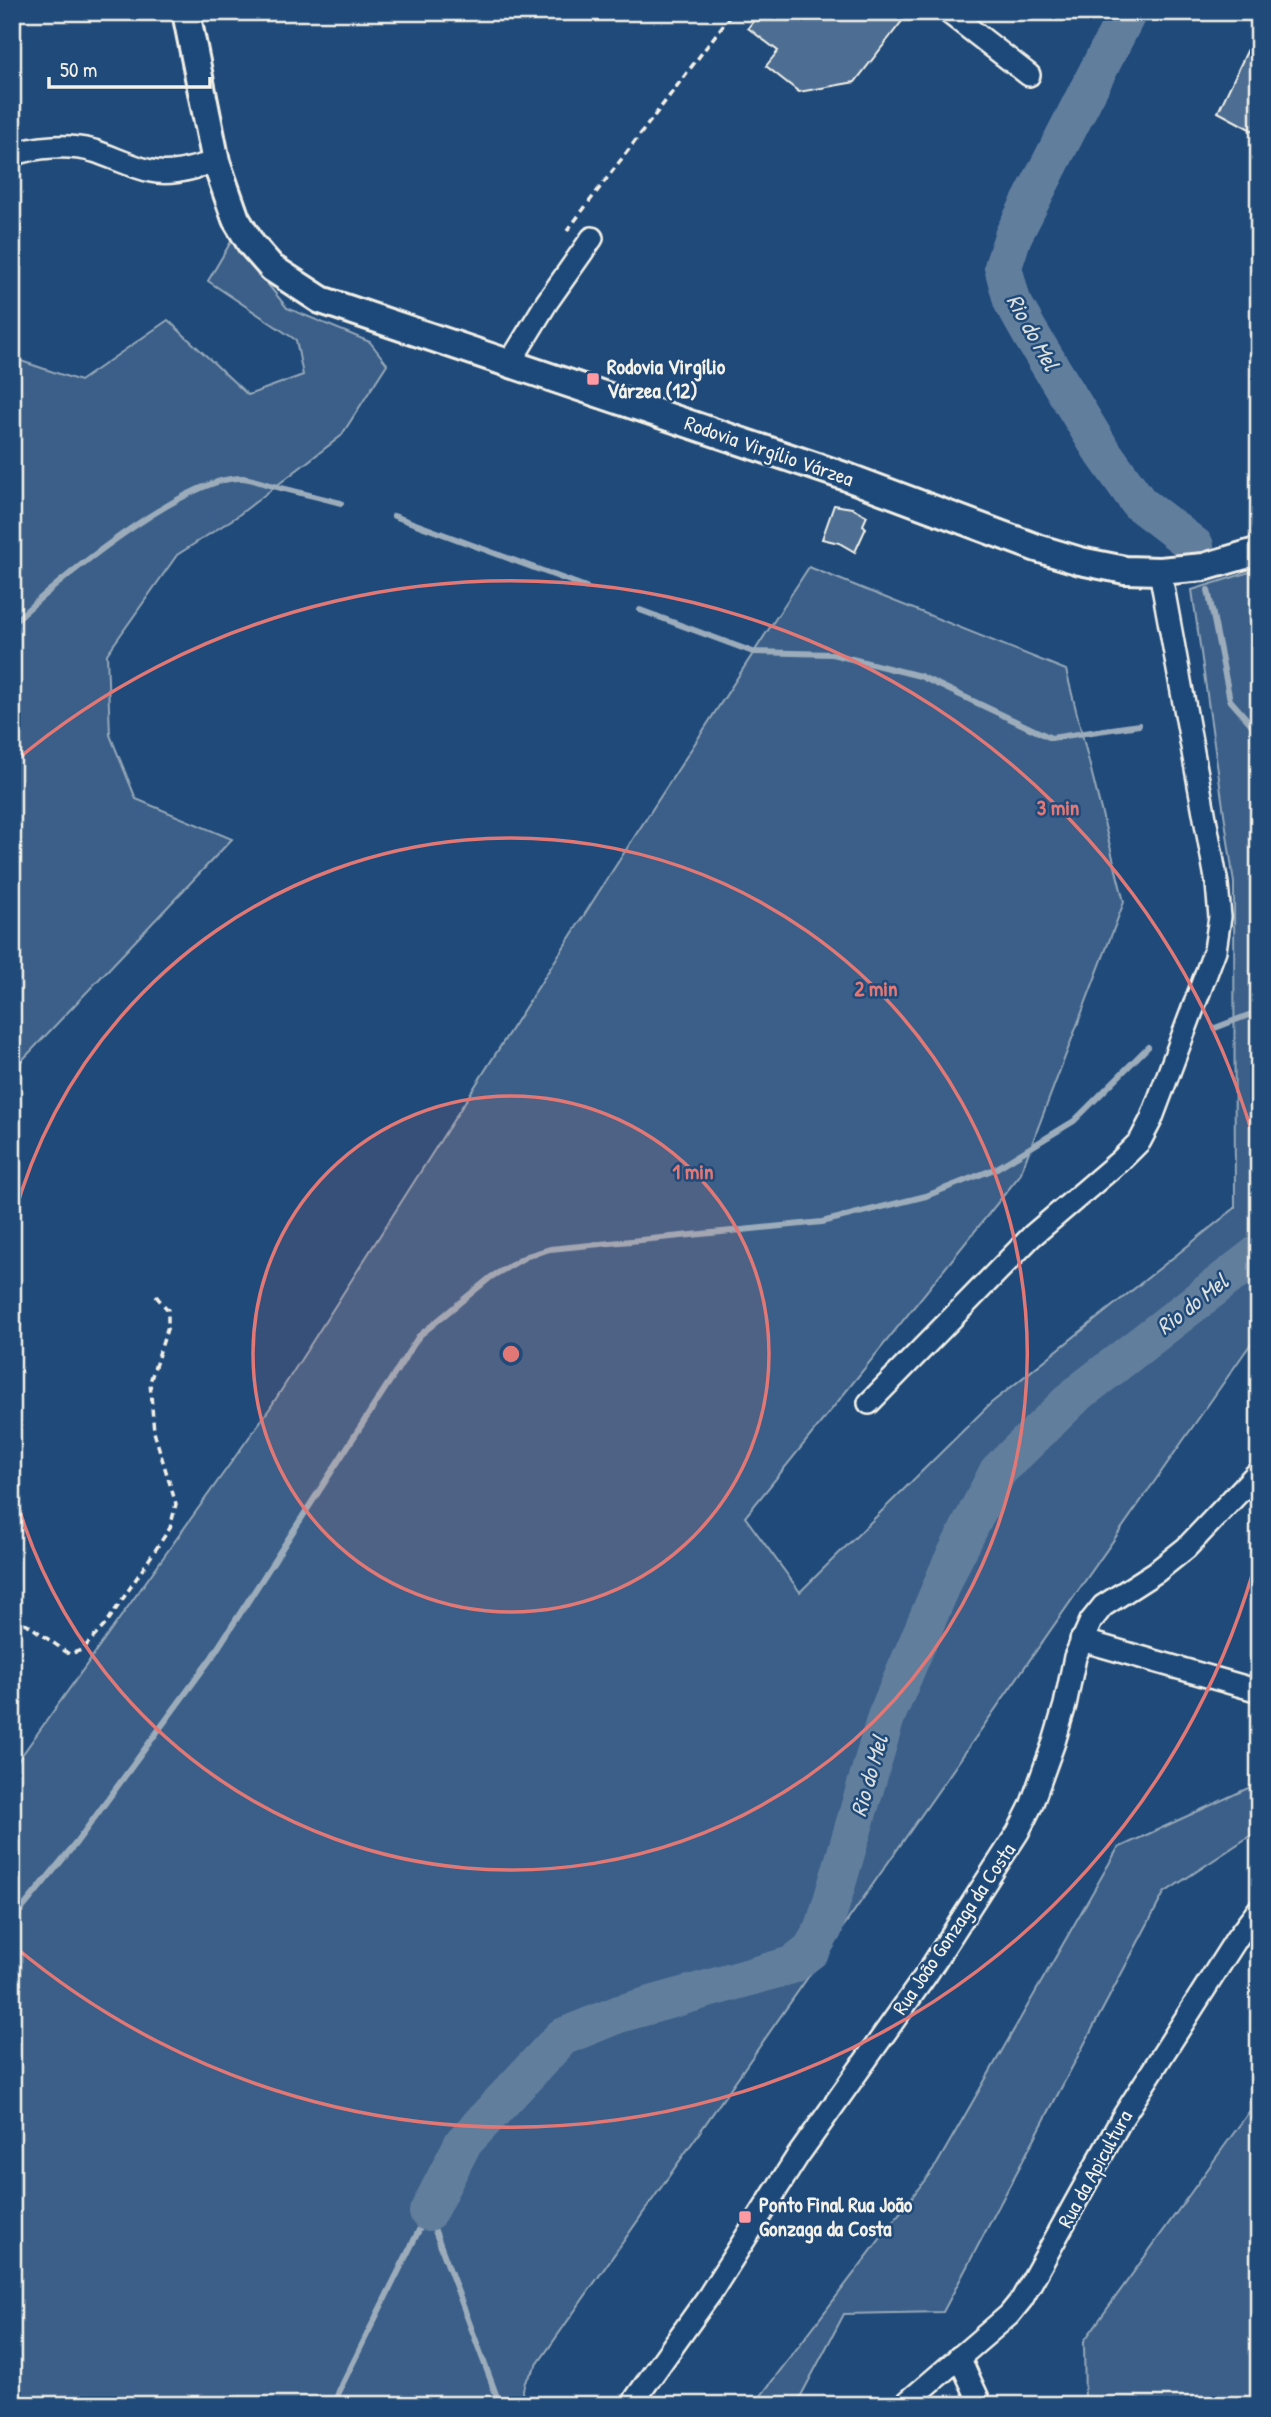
<svg xmlns="http://www.w3.org/2000/svg" width="1271" height="2417" font-family="'Patrick Hand',sans-serif">
<style>
.green{fill:#3a5f88;stroke:#97a8b8;stroke-width:2}
.lines{fill:none;stroke-linecap:round;stroke-linejoin:round}
.stream{stroke:#9cacbb;stroke-width:6}
.river{stroke:#627e9d;stroke-width:38}
.building{fill:#4d6e92;stroke:#f4f1e8;stroke-width:2}
.minor-casing{stroke:#f4f1e8;stroke-width:26}
.major-casing{stroke:#f4f1e8;stroke-width:32}
.path{stroke:#f4f1e8;stroke-width:3.5;stroke-dasharray:7 5;stroke-linecap:butt}
.minor{stroke:#1f4a7a;stroke-width:21}
.major{stroke:#1f4a7a;stroke-width:26}
.ring{fill:none;stroke:#e27875;stroke-width:3.5}
.poi-dot{fill:#ff9aa2;stroke:#1f4a7a;stroke-width:2.5}
.labels{text-anchor:middle;stroke-width:5;stroke-linejoin:round;paint-order:stroke}
.poi-label{font-size:21px;font-weight:bold;fill:#f4f1e8;stroke:#1f4a7a;text-anchor:start}
.street-label{font-size:21px;fill:#f4f1e8;stroke:#1f4a7a}
.water-label{font-size:23px;font-style:italic;fill:#dee0dd;stroke:#1f4a7a}
.centre{fill:#e27875;stroke:#1f4a7a;stroke-width:3.5}
.ring-label{font-size:21px;text-anchor:middle;font-weight:bold;fill:#e27875;stroke:#1f4a7a;stroke-width:5;stroke-linejoin:round;paint-order:stroke}
</style>
<rect width="100%" height="100%" fill="#1f4a7a"/>
<filter id="ink" filterUnits="userSpaceOnUse"><feTurbulence type="fractalNoise" baseFrequency=".0143" numOctaves="2"/><feDisplacementMap in="SourceGraphic" scale="14" xChannelSelector="R" yChannelSelector="G"/><feConvolveMatrix kernelMatrix="1 2 1 2 8 2 1 2 1" color-interpolation-filters="sRGB"/></filter>
<g filter="url(#ink)">
<g class="green">
<polygon points="232,240 287,308 370,342 387,364 341,436 236,517 177,555 107,654 110,735 136,799 232,839 12,1071 12,358 80,381 168,320 248,395 303,375 296,340 208,281"/>
<polygon points="809,567 1066,670 1124,902 1020,1175 745,1517 800,1592 990,1404 1235,1208 1234,883 1192,590 1259,569 1259,1332 525,2382 519,2405 12,2405 12,1769 270,1408 600,890"/>
<polygon points="1259,1783 1259,1830 1164,1893 943,2312 844,2314 796,2405 754,2405 937,2164 1118,1848"/>
<polygon points="1259,2098 1259,2405 1085,2405 1084,2341"/>
</g>
<g class="lines">
<g class="stream">
<polyline points="394,516 586,587"/>
<polyline points="1208,590 1230,700 1259,733"/>
<polyline points="640,610 753,652 832,654 920,676 1051,738 1139,725"/>
<path d="M12,624C53,584 188,474 243,478C253,479 264,484 274,486C296,492 318,497 341,503"/>
<polyline points="1215,1028 1259,1011"/>
<polyline points="12,1921 76,1843 212,1657 419,1336 491,1277 527,1256 550,1249 822,1222 926,1196 997,1168 1074,1121 1148,1047"/>
<polyline points="428,2212 500,2405"/>
<polyline points="334,2405 339,2391 428,2212"/>
</g>
<g class="river">
<polyline points="1128,12 1013,236 1003,267 1012,301 1030,333 1100,448 1139,503 1195,546"/>
<polyline points="428,2212 463,2143 562,2037 619,2014 792,1965 811,1950 824,1928 886,1717 950,1566 998,1471 1076,1395 1259,1253"/>
</g>
</g>
<g class="building">
<polygon points="760,12 909,12 855,82 799,92 766,66 778,51 748,28"/>
<polygon points="1259,26 1259,134 1218,112"/>
<polygon points="834,505 852,508 867,516 863,525 866,528 855,552 839,543 822,539"/>
</g>
<g class="lines">
<g class="minor-casing">
<g id="minor">
<polyline points="948,12 1029,75"/>
<path d="M12,155C37,146 68,144 94,151C113,157 132,167 151,171C172,176 196,167 216,162"/>
<polyline points="509,364 547,302 592,238"/>
<polyline points="869,1403 1032,1236 1121,1160 1140,1141 1151,1120 1215,950 1220,917 1217,884 1160,571"/>
<polyline points="1081,1640 1259,1691"/>
<polyline points="959,2357 981,2405"/>
<polyline points="636,2398 710,2294 797,2157 926,1975 1018,1832 1031,1806 1054,1742 1065,1705 1075,1657 1091,1621 1103,1606 1156,1572 1186,1548 1259,1471"/>
<polyline points="904,2405 1009,2315 1022,2299 1121,2120 1237,1938 1259,1909"/>
</g>
</g>
<g class="major-casing">
<polyline id="major" points="186,12 216,162 236,219 251,244 272,268 321,300 847,477 1037,548 1080,561 1125,570 1160,571 1204,567 1259,551"/>
</g>
<g class="path">
<polyline points="567,231 733,12"/>
<polyline points="12,1620 27,1624 69,1654 82,1650 106,1624 170,1528 176,1504 154,1432 150,1382 168,1326 168,1310 156,1296"/>
</g>
<use href="#minor" class="minor"/>
<use href="#major" class="major"/>
</g>
</g>
<circle cx="511" cy="1354" r="258" fill="#e27875" fill-opacity=".12"/>
<g class="ring">
<circle cx="511" cy="1354" r="258"/>
<path d="M13 1220A516 516 0 1 1 13 1488"/>
<path d="M1258 1554A773 773 0 0 1 14 1946M14 762A773 773 0 0 1 1258 1154"/>
</g>
<g class="poi-dot">
<rect x="586" y="372" width="14" height="14" rx="3.5"/>
<rect x="738" y="2210" width="14" height="14" rx="3.5"/>
</g>
<g class="labels">
<g class="poi-label">
<text x="607" y="374">Rodovia Virgílio<tspan x="607" dy="24">Várzea (12)</tspan></text>
<text x="759" y="2212">Ponto Final Rua João<tspan x="759" dy="24">Gonzaga da Costa</tspan></text>
</g>
<g class="street-label">
<text transform="translate(769 451) rotate(19)" y="7">Rodovia Virgílio Várzea</text>
<text transform="translate(954 1929) rotate(-56)" y="7">Rua João Gonzaga da Costa</text>
<text transform="translate(1095 2169) rotate(-61)" y="7">Rua da Apicultura</text>
</g>
<g class="water-label">
<text transform="translate(1033 332) rotate(61)" y="8">Rio do Mel</text>
<text transform="translate(1192 1304) rotate(-38)" y="8">Rio do Mel</text>
<text transform="translate(869 1776) rotate(-74)" y="8">Rio do Mel</text>
</g>
</g>
<circle cx="511" cy="1354" r="10" class="centre"/>
<g class="ring-label">
<text x="1058" y="815">3 min</text>
<text x="876" y="996">2 min</text>
<text x="693" y="1179">1 min</text>
</g>
<rect width="1271" height="2417" fill="none" stroke="#1f4a7a" stroke-width="42"/>
<rect x="21" y="21" width="1229" height="2375" fill="none" stroke="#f4f1e8" stroke-width="2.5" filter="url(#ink)"/>
<path d="M49 77v10h161v-10" fill="none" stroke="#f4f1e8" stroke-width="3.5"/>
<text x="60" y="77" font-size="21" fill="#f4f1e8" stroke="#1f4a7a" stroke-width="5" paint-order="stroke">50 m</text>
</svg>
